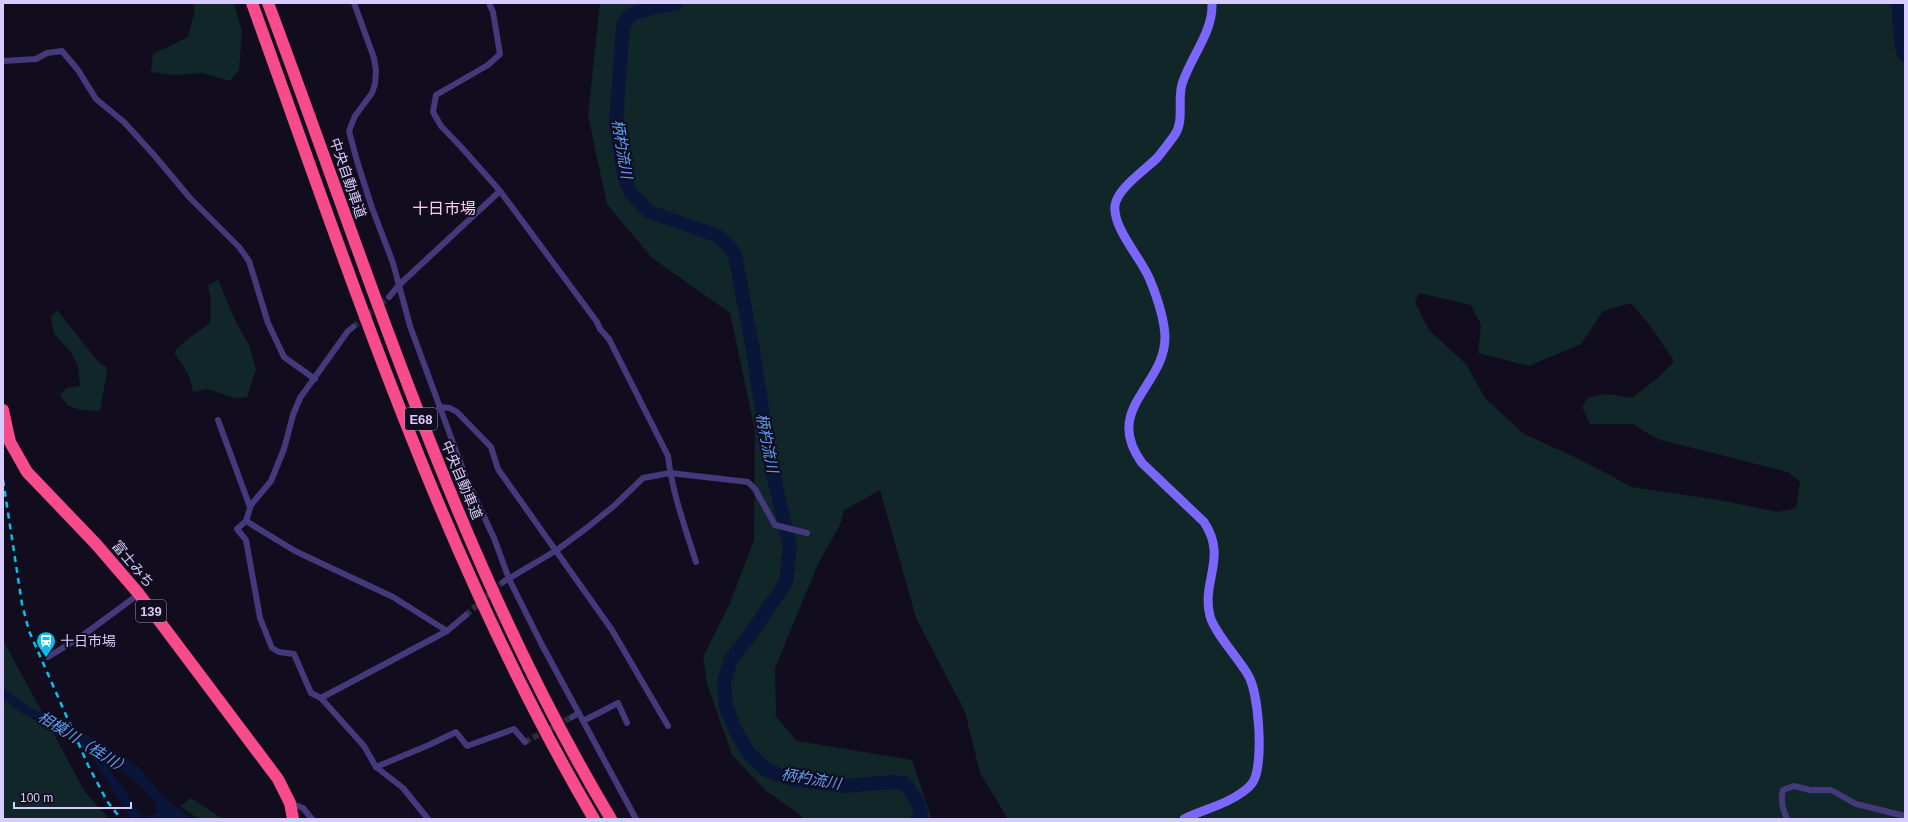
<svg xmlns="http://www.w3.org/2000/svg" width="1908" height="822" font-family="Arial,'Noto Sans JP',sans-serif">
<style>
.green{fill:#102628;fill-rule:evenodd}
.water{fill:#0a1639;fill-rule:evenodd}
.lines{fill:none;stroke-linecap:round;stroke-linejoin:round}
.river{stroke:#0a1639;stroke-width:14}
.street-tunnel{stroke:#302a3f;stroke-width:6;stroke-dasharray:6 3;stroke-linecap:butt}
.street{stroke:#43397b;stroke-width:6}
.secondary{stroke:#7a66f9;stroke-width:9}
.highway{stroke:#f84b8b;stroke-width:12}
.rail{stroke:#09bcec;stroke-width:2.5;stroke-dasharray:6 5;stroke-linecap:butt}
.labels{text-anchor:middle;stroke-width:4;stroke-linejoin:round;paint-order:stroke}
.shield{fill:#120d1e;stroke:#9c93ba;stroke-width:1}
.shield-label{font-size:13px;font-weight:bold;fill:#d7ccfd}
.street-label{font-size:14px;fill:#d7ccfd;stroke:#120d1e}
.poi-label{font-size:14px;fill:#d7ccfd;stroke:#120d1e;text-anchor:start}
.water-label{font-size:15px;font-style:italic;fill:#5ea0f9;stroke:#120d1e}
.quarter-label{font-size:16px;fill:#fdcde6;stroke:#120d1e}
</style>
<rect width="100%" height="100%" fill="#120d1e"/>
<g class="green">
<polygon points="193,3 234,3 242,32 239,70 230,81 203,73 174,75 151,72 153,54 188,37 195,10"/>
<path d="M600,3H1905V819H1008L980,773L965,712L916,618L880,490L844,510L840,525L818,564L775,668L776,717L797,741L912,760L931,817L930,819H804L798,813L765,790L732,755L707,684L703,657L730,603L754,540L755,431L730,313L651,257L607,204L588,116ZM1419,293L1471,305L1481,325L1478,353L1529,366L1581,344L1603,311L1631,303L1654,331L1674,361L1659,377L1632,398L1606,394L1588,397L1582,407L1590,424H1634L1643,431L1661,440L1788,472L1800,482L1796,508L1778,512L1719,500L1632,487L1579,459L1524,434L1485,398L1466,364L1429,330L1415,302Z"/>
<polygon points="218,280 236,322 249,345 256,369 247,397 234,398 207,389 193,392 189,375 174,352 184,342 210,323 211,302 208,285"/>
<polygon points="57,310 99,363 107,367 107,372 100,411 82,410 68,406 60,395 67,388 80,386 78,366 71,352 54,334 51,317"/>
<polygon points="3,640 85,792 109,819 3,819"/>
<polygon points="191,798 223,819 199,819 180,806"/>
</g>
<path class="water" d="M3,686L6,690L31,708L67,724L116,752L142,770L163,797L192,819H160L158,817L155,819H131L90,754C71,737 46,727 23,714C16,710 10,704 3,699ZM105,762C125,773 153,789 158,813L142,818L127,794Z"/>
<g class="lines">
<g class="river">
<path d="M676,3L659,6L631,14L623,25L616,122L624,176L630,192L649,212L716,235L729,246L735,255L752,345L770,460L790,547L786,582L748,638L731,659L724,682L726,706L735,730L748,752L766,770L791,779L845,786L892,782L904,783C912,794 920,802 921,816L917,819"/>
<polyline points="1898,3 1902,48 1905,55"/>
</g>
<g class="street-tunnel">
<polyline points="353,327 389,297"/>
<polyline points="466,615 503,582"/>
<polyline points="525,742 572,717"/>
</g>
<g class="street">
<polyline points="354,3 374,58 376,71 375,84 372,93 355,116 349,131 357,161 372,208 393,263 410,326 466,478 494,538 509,579 542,645 636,819"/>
<path d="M489,3L493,12L500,54L488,65L436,95L433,112L441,126L462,148L500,191L597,322L600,329L609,339L668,456C672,492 685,527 696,562"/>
<polyline points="3,61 36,59 47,53 62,51 78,70 96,99 124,122 154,155 190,198 239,247 249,261 268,323 284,357 315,379"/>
<polyline points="389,297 399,285 500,191"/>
<polyline points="353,327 348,331 300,398 293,415 284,449 271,481 251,505 246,521 237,529 246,540 260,618 272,648 279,652 294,654 311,693 321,698 364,746 376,767 403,788 428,819"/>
<polyline points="439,407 450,408 457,412 491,447 498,469 612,630 668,726"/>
<polyline points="218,420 250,507"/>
<polyline points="246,521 295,551 393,597 447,631"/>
<polyline points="503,582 557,550 588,527 615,505 643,478 670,473 748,482 755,489 775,525 807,533"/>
<polyline points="48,657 82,636 139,594"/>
<polyline points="321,698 447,631 466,615"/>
<polyline points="572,717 579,713"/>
<polyline points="583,721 618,703 627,723"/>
<polyline points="376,767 429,745 456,732 467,746 514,729 525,742"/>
<polyline points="290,803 303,808 312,819"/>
<path d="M1787,819C1783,810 1780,800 1783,790L1794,786L1810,790H1831L1856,804L1905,816"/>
</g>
<path class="secondary" d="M1184,819C1204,809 1226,805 1244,791C1247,789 1251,785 1253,782C1264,763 1259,693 1248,675C1239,659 1214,632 1210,616C1201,581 1228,558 1204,522L1142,463C1102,408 1166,386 1165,336C1164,318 1157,297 1150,280C1142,259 1112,228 1115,205C1118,188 1145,170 1157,158C1163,151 1168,144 1174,136C1185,121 1177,102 1182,84C1191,56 1213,33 1212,3"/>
<g class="highway">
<path d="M252,3C352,280 444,564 594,819"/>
<path d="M268,3C371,278 459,566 611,819"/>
<polyline points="3,410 10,442 27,472 96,544 139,594 278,779 290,803 293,819"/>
</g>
<polyline class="rail" points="3,480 22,604 29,631 88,765 107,801 121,819"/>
</g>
<defs>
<g id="station-pin" transform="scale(1)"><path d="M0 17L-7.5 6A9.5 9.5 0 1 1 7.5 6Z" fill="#09bcec" stroke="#120d1e"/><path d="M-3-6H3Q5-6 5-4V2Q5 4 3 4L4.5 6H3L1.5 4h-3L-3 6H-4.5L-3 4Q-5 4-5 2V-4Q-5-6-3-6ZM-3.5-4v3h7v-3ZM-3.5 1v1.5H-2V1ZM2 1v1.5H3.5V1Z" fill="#fff"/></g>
</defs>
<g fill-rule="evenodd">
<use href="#station-pin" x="46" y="641"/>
</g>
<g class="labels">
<g class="shield">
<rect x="405" y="408" width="32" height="22" rx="3"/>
<rect x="136" y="600" width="30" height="22" rx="3"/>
</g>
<g class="shield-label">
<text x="421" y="424">E68</text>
<text x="151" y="616">139</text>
</g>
<g class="street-label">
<text transform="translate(348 178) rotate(71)" y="5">中央自動車道</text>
<text transform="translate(462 480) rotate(67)" y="5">中央自動車道</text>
<text transform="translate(133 564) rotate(50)" y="5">富士みち</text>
</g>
<g class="poi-label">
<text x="60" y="646">十日市場</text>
</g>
<g class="water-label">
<text transform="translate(622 149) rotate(81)" y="5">柄杓流川</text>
<text transform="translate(767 443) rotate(79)" y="5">柄杓流川</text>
<text transform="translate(84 743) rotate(32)" y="5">相模川（桂川）</text>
<text transform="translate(811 779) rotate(10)" y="5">柄杓流川</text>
</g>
<g class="quarter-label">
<text x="444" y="214">十日市場</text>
</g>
</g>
<rect width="1908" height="822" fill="none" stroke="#d7ccfd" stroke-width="8"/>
<path d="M14 802v6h117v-6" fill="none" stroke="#d7ccfd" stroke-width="2"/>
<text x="20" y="802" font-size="12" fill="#d7ccfd" stroke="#120d1e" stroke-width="3" paint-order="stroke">100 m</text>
</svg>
